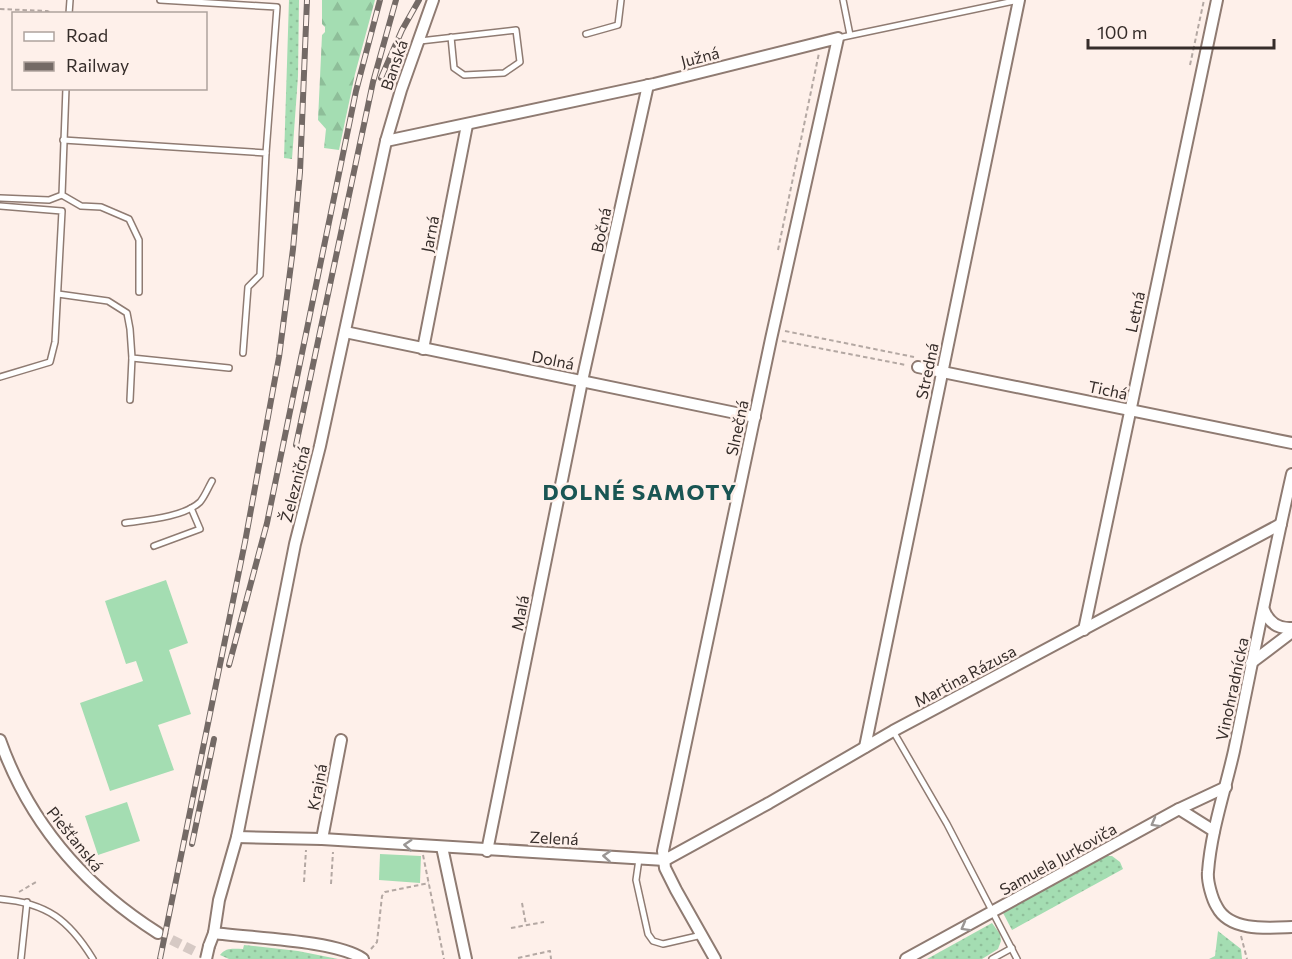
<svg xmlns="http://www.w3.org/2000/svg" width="1292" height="959" font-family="Commissioner,sans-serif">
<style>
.grass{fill:url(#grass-dots)}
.forest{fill:url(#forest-firs)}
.garden{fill:#a4ddb2}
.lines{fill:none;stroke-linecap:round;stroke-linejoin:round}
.street-tunnel{stroke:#d6c9c4;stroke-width:10;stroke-dasharray:10 5;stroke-linecap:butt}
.lane-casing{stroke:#8f7b72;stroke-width:8}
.street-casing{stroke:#8f7b72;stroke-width:14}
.path{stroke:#b4a8a3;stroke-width:2;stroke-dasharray:4.5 3;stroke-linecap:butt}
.lane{stroke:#fff;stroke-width:5}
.street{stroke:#fff;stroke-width:10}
.rail-casing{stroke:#746a66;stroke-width:6}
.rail{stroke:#fef0ea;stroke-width:4;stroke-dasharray:11;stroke-linecap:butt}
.street-bridge-casing{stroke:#8f7b72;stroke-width:14;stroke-linecap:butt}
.street-bridge{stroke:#fff;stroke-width:10}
.oneway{stroke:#9a9694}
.labels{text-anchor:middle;stroke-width:5;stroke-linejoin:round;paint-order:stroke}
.street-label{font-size:16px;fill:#362d2a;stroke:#fef0ea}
.district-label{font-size:22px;font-weight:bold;letter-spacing:1.5px;fill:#195553;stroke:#fef0ea}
</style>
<defs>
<pattern id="grass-dots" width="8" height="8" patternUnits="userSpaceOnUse" patternTransform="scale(1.5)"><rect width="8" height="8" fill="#a4ddb2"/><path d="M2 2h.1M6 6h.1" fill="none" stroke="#8ebe99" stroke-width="1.8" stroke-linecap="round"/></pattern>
<pattern id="forest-firs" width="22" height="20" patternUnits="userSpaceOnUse" patternTransform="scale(1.5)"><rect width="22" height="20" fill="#a4ddb2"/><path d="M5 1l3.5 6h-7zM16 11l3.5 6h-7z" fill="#8ebe99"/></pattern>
</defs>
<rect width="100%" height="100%" fill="#fef0ea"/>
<g class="grass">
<polygon points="289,0 299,0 298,76 292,159 284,158"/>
<polygon points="1101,856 1112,856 1120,862 1123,869 1012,930 1002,911"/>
<polygon points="992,923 1000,934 1001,941 998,949 982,959 927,959"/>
<polygon points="1218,931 1241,949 1242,959 1209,959 1215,956"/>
<path d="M244,945L298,951L338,959H229L220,955C226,947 234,949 243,949Z"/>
</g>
<polygon class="forest" points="322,0 375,0 355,74 339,150 324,148 326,129 318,120 322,35 325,32 325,27 322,24"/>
<g class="garden">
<polygon points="166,580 188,643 169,650 191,714 158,725 174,770 110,791 80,703 143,681 136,661 126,664 105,601"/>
<polygon points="127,802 140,841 98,855 85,816"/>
<polygon points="380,854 421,856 420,883 379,880"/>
</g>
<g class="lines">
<polyline class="street-tunnel" points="158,933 198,953"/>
<g class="lane-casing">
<g id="lane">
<polyline points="160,0 277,7 266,153"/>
<polyline points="843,0 850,35"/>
<polyline points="69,14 70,0"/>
<polyline points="586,34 618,25 621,0"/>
<polyline points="838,38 1019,0"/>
<polyline points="420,41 516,30 520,62 504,73 464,75 454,68 451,37"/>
<polyline points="66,88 62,195 81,206 101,207 129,219 139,240 139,292"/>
<polyline points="63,140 266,153 260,275 248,287 243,353"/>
<polyline points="0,198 49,200 62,195"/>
<polyline points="0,206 62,211 55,342 50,362 0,377"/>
<polyline points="58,294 108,301 127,313 130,329 132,358 229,368"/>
<polyline points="130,400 132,358"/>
<path d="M125,523C147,520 184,517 200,502C205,496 208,488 212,481"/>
<polyline points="154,546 200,529 191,508"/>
<polyline points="893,731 947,824 1017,959"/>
<polyline points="639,859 636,880 648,934 653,941 663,944 702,935"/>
<path d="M0,899C47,903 69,920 93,959"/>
<polyline points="21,959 27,902"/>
<polyline points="992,959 1012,948"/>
</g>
</g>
<g class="street-casing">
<g id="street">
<polyline points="386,141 654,84 838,38 771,339 663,851 665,868 676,890 715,959"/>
<polyline points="345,332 755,417"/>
<polyline points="423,349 467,125"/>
<polyline points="918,367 1292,443"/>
<path d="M1292,474C1271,566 1253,659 1234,751C1225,791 1211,831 1208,872C1207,881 1212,899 1217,907C1230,932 1269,928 1292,927"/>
<path d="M1264,610C1269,623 1278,629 1292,628"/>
<polyline points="1084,630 1217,0"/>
<polyline points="1251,663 1292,632"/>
<path d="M0,740C29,822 84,886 158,933"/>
<polyline points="865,747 1019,0"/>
<polyline points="1179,809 1214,831"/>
<polyline points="237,837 322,839 665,860"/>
<polyline points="322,839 341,740"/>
<polyline points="442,847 466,959"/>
<polyline points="487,851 582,381 648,85"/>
<polyline points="665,860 769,803 893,731 1281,524"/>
<path d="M214,933C250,938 336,940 363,959"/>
<polyline points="209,946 214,933 219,900 237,837 295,544 320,446 386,141 401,90 433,0"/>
<polyline points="906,959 1179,809 1226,787"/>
</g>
</g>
<g class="path">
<polyline points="0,9 47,11 54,14"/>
<polyline points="1190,65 1204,0"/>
<polyline points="778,250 819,53"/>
<polyline points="785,331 914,357"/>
<polyline points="782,341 906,365"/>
<polyline points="423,855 444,959"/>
<polyline points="304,882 306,850"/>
<polyline points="331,884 333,852"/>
<polyline points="19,892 38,881"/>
<polyline points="522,903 526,925"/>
<polyline points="511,928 544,922"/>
<polyline points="1241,936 1247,959"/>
<polyline points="371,949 377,942 382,896 385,892 429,883"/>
<polyline points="518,958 550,951 551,959"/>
</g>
<use href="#lane" class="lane"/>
<use href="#street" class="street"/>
<g class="rail-casing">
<g id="rail">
<polyline points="381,78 402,30 419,0"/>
<polyline points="296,445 373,82 396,0"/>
<polyline points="229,665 267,523 356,91 380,0"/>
<polyline points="192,844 214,739"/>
<polyline points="160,959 245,542 279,357 293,249 300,172 307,0"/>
</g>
</g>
<use href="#rail" class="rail"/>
<g class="street-bridge-casing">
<polyline id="street-bridge" points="206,959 209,946"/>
</g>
<use href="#street-bridge" class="street-bridge"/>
</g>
<defs><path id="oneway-chevron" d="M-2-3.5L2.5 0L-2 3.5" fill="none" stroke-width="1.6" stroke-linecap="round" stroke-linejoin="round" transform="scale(1.5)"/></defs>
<g class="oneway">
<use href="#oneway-chevron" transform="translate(1155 823) rotate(151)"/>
<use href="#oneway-chevron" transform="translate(408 845) rotate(-176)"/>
<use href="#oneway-chevron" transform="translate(607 856) rotate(-176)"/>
<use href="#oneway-chevron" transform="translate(965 927) rotate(151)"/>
</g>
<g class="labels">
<g class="street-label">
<text transform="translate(700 57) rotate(-14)" y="6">Južná</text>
<text transform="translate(394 65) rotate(-71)" y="6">Banská</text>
<text transform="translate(601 230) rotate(-78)" y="6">Bočná</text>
<text transform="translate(430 234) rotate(-79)" y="6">Jarná</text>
<text transform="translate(1135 312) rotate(-78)" y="6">Letná</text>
<text transform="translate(553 360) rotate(11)" y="6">Dolná</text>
<text transform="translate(927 371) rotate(-78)" y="6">Stredná</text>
<text transform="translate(1108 390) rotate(12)" y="6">Tichá</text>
<text transform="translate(737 428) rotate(-78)" y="6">Slnečná</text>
<text transform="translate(295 484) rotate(-76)" y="6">Železničná</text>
<text transform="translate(520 613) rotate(-79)" y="6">Malá</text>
<text transform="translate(965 676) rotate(-28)" y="6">Martina Rázusa</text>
<text transform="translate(1232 689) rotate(-78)" y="6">Vinohradnícka</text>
<text transform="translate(317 787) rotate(-79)" y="6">Krajná</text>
<text transform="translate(554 838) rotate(3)" y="6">Zelená</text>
<text transform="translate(75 839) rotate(51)" y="6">Piešťanská</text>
<text transform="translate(1058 859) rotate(-29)" y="6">Samuela Jurkoviča</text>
</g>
<g class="district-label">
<text x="640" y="500">DOLNÉ SAMOTY</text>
</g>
</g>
<rect x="12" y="12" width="195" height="78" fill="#fef0ea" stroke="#aea29d" stroke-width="1.5"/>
<rect x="24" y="32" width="30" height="9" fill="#ffffff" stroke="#aea29d" stroke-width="1.5"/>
<text x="66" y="42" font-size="18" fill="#362d2a">Road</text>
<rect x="24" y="62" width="30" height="9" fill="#746a66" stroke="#aea29d" stroke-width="1.5"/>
<text x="66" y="72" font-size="18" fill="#362d2a">Railway</text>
<path d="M1088 39v9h186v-9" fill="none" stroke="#362d2a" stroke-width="3"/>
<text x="1097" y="39" font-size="18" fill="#362d2a" stroke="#fef0ea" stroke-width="4.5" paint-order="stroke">100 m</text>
</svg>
